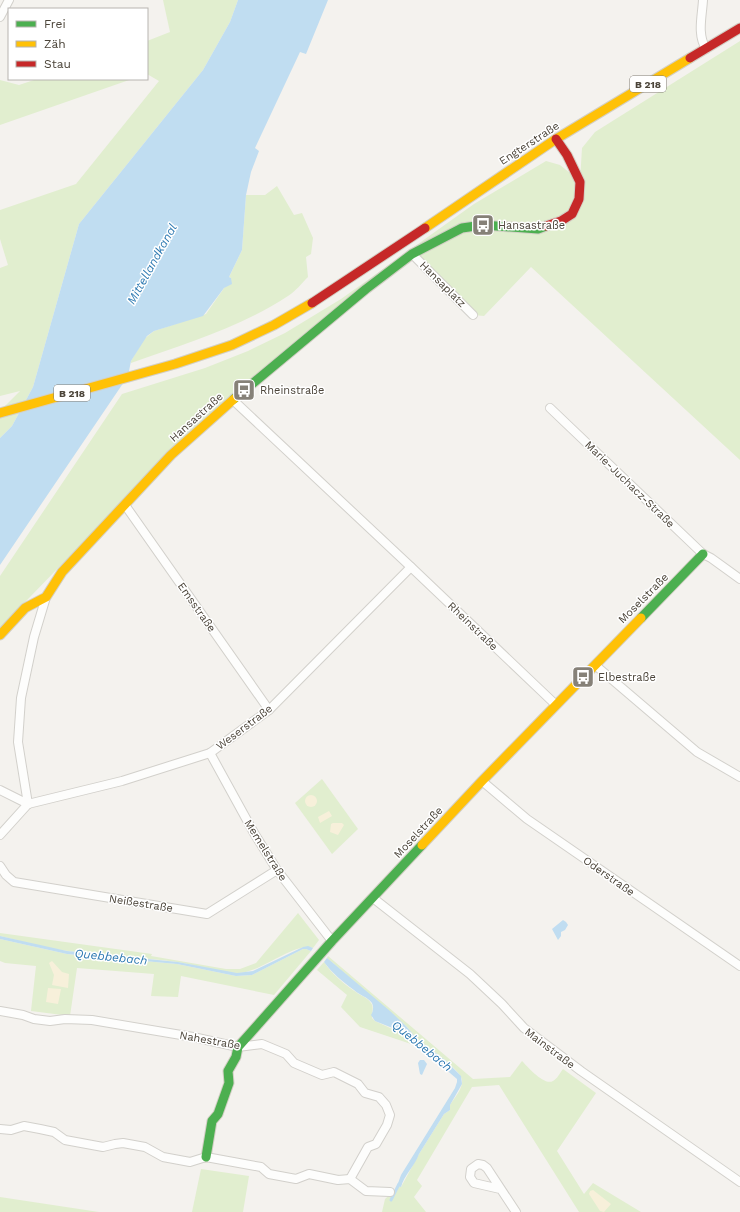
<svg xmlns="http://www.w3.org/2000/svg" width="740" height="1212" font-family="'Work Sans',sans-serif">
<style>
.green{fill:#e1eecf}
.sand{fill:#f7f0da}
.water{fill:#c0ddf1}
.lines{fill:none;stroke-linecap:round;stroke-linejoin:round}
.stream{stroke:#c0ddf1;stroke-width:3}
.street-casing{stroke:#d2d0cb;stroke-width:10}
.fast-casing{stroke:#d3cfc5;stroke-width:11}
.slow-casing{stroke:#d3cfc5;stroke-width:11}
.jam-casing{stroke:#d3cfc5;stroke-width:11}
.street{stroke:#fdfdfc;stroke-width:8}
.fast{stroke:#4caf50;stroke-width:9}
.slow{stroke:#ffc107;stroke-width:9}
.jam{stroke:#c62828;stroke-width:9}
.labels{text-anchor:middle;stroke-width:3;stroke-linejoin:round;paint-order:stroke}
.shield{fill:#fff;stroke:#817c74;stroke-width:1}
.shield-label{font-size:10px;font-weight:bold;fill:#4b4439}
.street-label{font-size:11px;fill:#4b4439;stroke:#fff}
.poi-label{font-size:11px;fill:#4b4439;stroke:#fff;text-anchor:start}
.water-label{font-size:12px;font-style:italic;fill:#2e7ab2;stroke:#fff}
</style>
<rect width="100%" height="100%" fill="#f4f2ee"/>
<g class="green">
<polygon points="163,0 238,0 230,22 203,70 79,224 33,387 12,426 0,438 0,411 20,391 0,396 0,268 8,265 0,239 0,210 76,184 159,81 147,74 147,41 170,32"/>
<polygon points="740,41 740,460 531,267 484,316 473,315 412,254 366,289 123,501 0,628 0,576 122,394 205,368 248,351 285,333 341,299 474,204 546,161 560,165 580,181 582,148 595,132"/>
<polygon points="37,79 132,79 0,125 0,80 19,85"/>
<path d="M277,186L294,215L302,213L313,238L311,254L306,257L308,277C302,283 296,291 288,296C241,327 184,344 131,363V361L144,339L154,331L206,314L231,278L229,277L230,275L242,250L246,195H265Z"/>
<polygon points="322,779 358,829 332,854 295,803"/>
<path d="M298,913L319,940L313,948C295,941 260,974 237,973C217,973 197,965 177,962C141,957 104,956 68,951C45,948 22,941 0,936V933L152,954L151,956L226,969H240L256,963Z"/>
<polygon points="0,939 67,954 177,964 236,976 252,975 303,949 306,949 311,951 274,995 181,976 178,997 151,996 154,974 77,968 70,1016 31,1011 36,966 5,963 0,961"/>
<path d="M328,956L473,1079L510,1077L522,1061C528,1067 544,1086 553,1081C557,1079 560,1073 563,1069L596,1093L557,1151L584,1194L593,1183L641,1212H579L499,1085L472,1087L417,1180L422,1186L414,1197L426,1212H382L385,1199L395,1190L397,1186L401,1187L419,1154L444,1114L450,1110V1105C454,1098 463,1089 462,1080C461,1069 425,1046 416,1038C412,1034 410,1030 406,1026L327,958Z"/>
<path d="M324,962C332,974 344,984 356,992C361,996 367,997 371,1003C374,1007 372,1013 372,1018L375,1021L401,1033L413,1042L411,1044L360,1027L341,1007L347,995L317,970Z"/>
<polygon points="201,1169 249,1176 243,1212 192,1212"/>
<polygon points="0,1197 99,1212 0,1212"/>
</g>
<g class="sand">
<circle cx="311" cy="801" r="6"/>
<polygon points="329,811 332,816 320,823 318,817"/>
<polygon points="333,823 342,823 344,825 338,835 330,832 331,824"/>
<polygon points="52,961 62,972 69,974 68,988 52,985 54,975 49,963"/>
<polygon points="48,988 61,989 58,1004 46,1002"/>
<polygon points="593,1190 611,1204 604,1212 600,1211 589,1194 590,1191"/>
</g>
<g class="water">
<polygon points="238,0 328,0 306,54 300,52 255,148 259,151 251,172 246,195 242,250 229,277 231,278 232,284 224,288 203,316 154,331 147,336 131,361 128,376 0,565 0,438 12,426 33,387 79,224 203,70 230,22"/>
<polygon points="563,920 566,922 568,925 565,930 561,932 561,936 558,940 552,929"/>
<polygon points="0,936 67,951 178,962 237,973 253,971 303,947 308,946 313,948 311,951 306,949 303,949 252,975 236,976 177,964 67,954 0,939"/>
<path d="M327,958L390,1011L406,1026L417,1039L445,1060L461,1076L462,1084L450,1105V1110L444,1114L419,1154C415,1166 404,1175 401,1187L397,1186L401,1175L455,1088L457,1082V1079L409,1038L395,1029L375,1021L371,1015C373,1012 374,1007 372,1003C368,997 359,995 354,990C343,982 332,973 324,962Z"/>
<polygon points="420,1060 424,1060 427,1064 422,1075 420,1074 418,1063"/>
</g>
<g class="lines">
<polyline class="stream" points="391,1200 399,1184"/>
<g class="street-casing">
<g id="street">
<path d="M703,0C702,17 697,34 706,49"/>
<polyline points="0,17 9,0"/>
<polyline points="412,254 473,315"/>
<polyline points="233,400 411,567 555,704"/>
<polyline points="550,408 703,554 711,558 740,579"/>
<polyline points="125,505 269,710"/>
<polyline points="595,665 697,752 740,777"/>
<polyline points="210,753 254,833 277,870 332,941"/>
<polyline points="482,781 527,819 740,966"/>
<polyline points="0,790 28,804"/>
<polyline points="28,804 122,781 210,753 269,710 411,567"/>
<polyline points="28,804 18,742 21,698 34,637 46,597"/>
<polyline points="0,835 28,804"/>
<polyline points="0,866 6,875 14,882 207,914 277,870"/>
<polyline points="373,898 470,974 502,1004 524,1028 581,1071 740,1182"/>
<polyline points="0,1011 23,1015 34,1019 50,1021 65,1019 92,1020 193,1037 238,1047 262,1044 286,1054 294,1063 322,1075 334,1072 358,1084 365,1093 379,1097 386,1105 390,1115 387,1125 376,1144 368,1147 350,1179"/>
<polyline points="0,1129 11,1130 24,1126 40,1129 54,1132 65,1140 103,1147 115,1144 123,1143 145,1147 163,1157 190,1162 206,1157 261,1167 269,1174 296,1179 309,1174 338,1180 350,1179 366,1191 390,1192"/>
<polyline points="500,1189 474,1183 470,1177 471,1169 478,1164 483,1165 487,1168 516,1212"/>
</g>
</g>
<g class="fast-casing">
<g id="fast">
<polyline points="234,399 366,289 412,254 462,228 483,225 538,229 546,226"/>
<polyline points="641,618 703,554"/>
<polyline points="206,1157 212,1121 218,1114 229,1083 228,1071 236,1057 238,1047 332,941 422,845"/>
</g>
</g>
<g class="slow-casing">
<g id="slow">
<polyline points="425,228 556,139 690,58"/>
<polyline points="0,413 175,364 232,345 274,325 312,303"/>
<polyline points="0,635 25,608 46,597 62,572 171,455 234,399"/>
<polyline points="422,845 482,781 641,618"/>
</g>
</g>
<g class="jam-casing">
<g id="jam">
<polyline points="690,58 740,28"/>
<polyline points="546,226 561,221 572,214 579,199 580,182 567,155 556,139"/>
<polyline points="312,303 425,228"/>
</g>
</g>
<use href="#street" class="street"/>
<use href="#fast" class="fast"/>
<use href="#slow" class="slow"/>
<use href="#jam" class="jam"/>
</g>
<defs>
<g id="bus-square" transform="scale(1.15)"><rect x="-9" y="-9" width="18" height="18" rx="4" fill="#868178" stroke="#fff"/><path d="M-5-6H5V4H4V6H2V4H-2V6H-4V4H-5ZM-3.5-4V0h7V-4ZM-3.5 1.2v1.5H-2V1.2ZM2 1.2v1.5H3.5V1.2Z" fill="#fff"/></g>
</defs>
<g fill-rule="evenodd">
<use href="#bus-square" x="483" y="225"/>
<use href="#bus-square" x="244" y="390"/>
<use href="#bus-square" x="583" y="677"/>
</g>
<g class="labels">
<g class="shield">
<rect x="630" y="76" width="36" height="16" rx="3"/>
<rect x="54" y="385" width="36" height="16" rx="3"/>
</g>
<g class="shield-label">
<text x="648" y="88">B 218</text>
<text x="72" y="397">B 218</text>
</g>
<g class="street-label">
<text transform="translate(529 143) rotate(-33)" y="4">Engterstraße</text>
<text transform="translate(443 284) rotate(45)" y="4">Hansaplatz</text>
<text transform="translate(196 417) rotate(-42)" y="4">Hansastraße</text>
<text transform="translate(630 484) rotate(44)" y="4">Marie-Juchacz-Straße</text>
<text transform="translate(643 598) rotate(-45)" y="4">Moselstraße</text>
<text transform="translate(197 607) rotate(55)" y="4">Emsstraße</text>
<text transform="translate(473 626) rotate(44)" y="4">Rheinstraße</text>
<text transform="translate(244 727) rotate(-37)" y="4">Weserstraße</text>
<text transform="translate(418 832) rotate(-47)" y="4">Moselstraße</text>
<text transform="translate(266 850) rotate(58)" y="4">Memelstraße</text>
<text transform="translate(609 876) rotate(35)" y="4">Oderstraße</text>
<text transform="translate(141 903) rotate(9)" y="4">Neißestraße</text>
<text transform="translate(210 1040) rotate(10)" y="4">Nahestraße</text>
<text transform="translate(550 1048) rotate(37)" y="4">Mainstraße</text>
</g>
<g class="poi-label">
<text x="498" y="229">Hansastraße</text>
<text x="260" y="394">Rheinstraße</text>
<text x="598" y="681">Elbestraße</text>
</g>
<g class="water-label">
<text transform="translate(152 264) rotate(-61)" y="4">Mittellandkanal</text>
<text transform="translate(111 957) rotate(6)" y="4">Quebbebach</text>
<text transform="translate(422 1046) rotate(39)" y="4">Quebbebach</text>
</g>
</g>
<rect x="8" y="8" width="140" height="72" fill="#ffffff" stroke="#b7b4b0"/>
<rect x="16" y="21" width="20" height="6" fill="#4caf50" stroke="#b7b4b0"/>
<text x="44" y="28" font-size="12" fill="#4b4439">Frei</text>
<rect x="16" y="41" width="20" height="6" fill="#ffc107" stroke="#b7b4b0"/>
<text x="44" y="48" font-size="12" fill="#4b4439">Zäh</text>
<rect x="16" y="61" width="20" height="6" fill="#c62828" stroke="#b7b4b0"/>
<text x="44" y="68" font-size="12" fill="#4b4439">Stau</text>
</svg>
